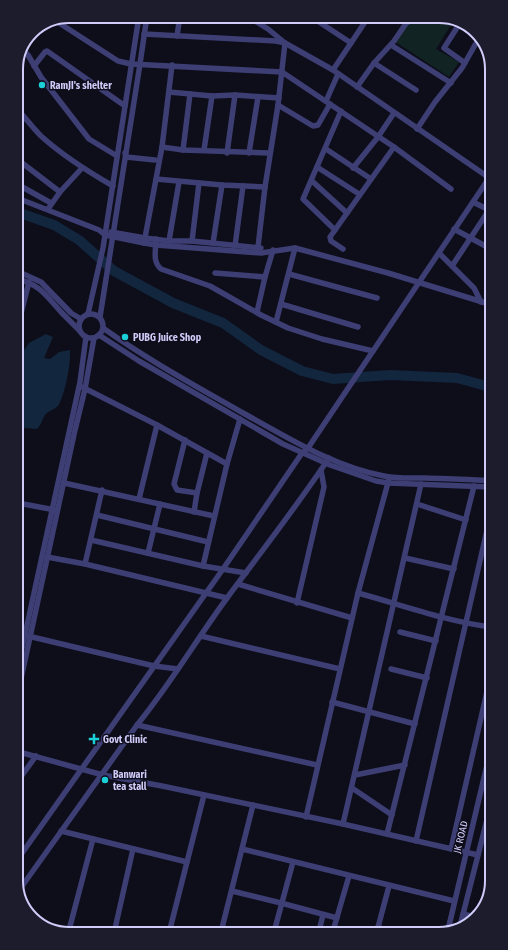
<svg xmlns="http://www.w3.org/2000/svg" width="508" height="950" font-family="'Fira Sans Condensed',sans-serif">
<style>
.green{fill:#112322}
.water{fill:#12263e}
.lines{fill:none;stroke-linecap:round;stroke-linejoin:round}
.river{stroke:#12263e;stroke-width:10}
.minor{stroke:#3d3e74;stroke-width:5.5}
.poi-dot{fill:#1acfd7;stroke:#0e0d1a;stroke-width:1.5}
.labels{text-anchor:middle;stroke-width:3;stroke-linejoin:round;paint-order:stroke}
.poi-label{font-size:10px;font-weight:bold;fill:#cfccf9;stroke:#0e0d1a;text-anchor:start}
.street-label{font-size:10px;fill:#cfccf9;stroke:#0e0d1a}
.rim{fill:none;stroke:#cfccf9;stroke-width:2}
</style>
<rect width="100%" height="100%" fill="#0e0d1a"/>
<polygon class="green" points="413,16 443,16 454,20 436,49 459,62 449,77 394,41"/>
<path class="water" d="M46,334L53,337L44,358L50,359L59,352L70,350C71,364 65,395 58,406C54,410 48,411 45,415C42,420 41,425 37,429L25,428L18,431V359L29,343Z"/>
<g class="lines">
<polyline class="river" points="17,212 54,225 79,240 114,271 173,303 223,323 261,350 302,371 333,379 390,375 457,378 490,387"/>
<g class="minor">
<polyline points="247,16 268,29 285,43 333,70 488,177"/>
<polyline points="310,16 351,43"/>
<polyline points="400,16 408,22"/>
<polyline points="56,21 118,61 131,64 282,72 394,147 451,189"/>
<polyline points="460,23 444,48 465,63"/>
<polyline points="144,34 276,41 285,43 278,105 265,187 258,247"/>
<polyline points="177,36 180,16"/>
<polyline points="391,45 451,83"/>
<polyline points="23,51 28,55 41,77 89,139 117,156"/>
<polyline points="374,63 416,90"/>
<polyline points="34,66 45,52 47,51 125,106"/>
<polyline points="333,70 369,16"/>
<polyline points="357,87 374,63 394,41 411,16"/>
<polyline points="169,92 212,96 235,95 279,98"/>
<polyline points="326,101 338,74"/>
<polyline points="278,105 313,126 318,125 330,104"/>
<path d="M16,108C25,117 32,127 41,136C63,156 87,171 113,186"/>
<polyline points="417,129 435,102 462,68 479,38"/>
<polyline points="162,147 183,150 270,153"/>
<polyline points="326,149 371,179"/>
<polyline points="183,150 190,94"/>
<polyline points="204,150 212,96"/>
<polyline points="125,153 126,157 155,160"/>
<polyline points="227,153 235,95"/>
<polyline points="249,153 258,97"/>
<polyline points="17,159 60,192"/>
<polyline points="317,167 359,194"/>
<polyline points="353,168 378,137 394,113"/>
<polyline points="156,179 222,185 265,187"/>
<polyline points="312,181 347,213"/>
<polyline points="17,184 51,203"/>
<polyline points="17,198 99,230 105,235 144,243 156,245 261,253 295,248 388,273 489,304"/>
<polyline points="473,202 489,210"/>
<polyline points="48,209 60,192 82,168"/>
<polyline points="454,229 489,248"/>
<polyline points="335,230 303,199 341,111"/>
<polyline points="111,232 145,238 169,241 192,241 261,248"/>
<path d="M156,239C156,251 152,261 161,269L210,286L261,315L288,328L322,339L373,351"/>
<polyline points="169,241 179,182"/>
<polyline points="192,241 199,183"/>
<polyline points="144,243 162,147 172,65"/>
<polyline points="213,243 222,185"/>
<polyline points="235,246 243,186"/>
<polyline points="343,249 331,241 330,237 394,147"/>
<polyline points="439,253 474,288 481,302"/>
<polyline points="452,266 489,210"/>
<polyline points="17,271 41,282 71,313 81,319"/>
<polyline points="215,273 265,277"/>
<polyline points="289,274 377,298"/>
<path d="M17,279C40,284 47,297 62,313C68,319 74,325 80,331"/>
<polyline points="281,304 358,327"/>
<polyline points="257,312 265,277 273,250"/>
<circle cx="91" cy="326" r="12"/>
<polyline points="88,314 103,248 139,16"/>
<polyline points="100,317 140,64 147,16"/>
<polyline points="276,322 295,248"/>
<path d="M103,328C148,360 196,386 243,413C287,437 334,467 384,476C398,479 412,478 426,478C447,479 469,479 490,481"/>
<polyline points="17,329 29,282"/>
<polyline points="99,335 139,361 283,444 330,465 376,481 388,483 490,487"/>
<polyline points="82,387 157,425 227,464"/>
<polyline points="185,440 174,484 177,490 197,493"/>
<polyline points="64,483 214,516"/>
<polyline points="139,499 157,425"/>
<polyline points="18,503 55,510"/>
<polyline points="417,504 466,520"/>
<polyline points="194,512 197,493 207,453"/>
<polyline points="97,515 208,542"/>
<polyline points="91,540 203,566 246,573"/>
<polyline points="148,553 160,504"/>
<polyline points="47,557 85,564 227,598"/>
<polyline points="405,558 454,569"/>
<polyline points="85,564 102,490"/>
<polyline points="203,566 227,464 240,419"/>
<polyline points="238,584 352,618"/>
<path d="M358,593C402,605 445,621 491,627"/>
<polyline points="297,603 324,487 321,470"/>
<polyline points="400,632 436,641"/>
<polyline points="28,636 154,666 178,669"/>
<polyline points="201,636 340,669"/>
<polyline points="19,662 80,382 86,337"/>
<polyline points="391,669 427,678"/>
<polyline points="19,688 75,430 85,389 94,338"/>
<polyline points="332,702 415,724"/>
<polyline points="137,725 317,765"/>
<polyline points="19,752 103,775 162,786 343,824 478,855"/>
<polyline points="355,775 405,765"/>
<polyline points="20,778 36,756"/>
<polyline points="352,788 392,815"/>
<polyline points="306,817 358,593 389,479"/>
<polyline points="343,824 421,484"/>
<polyline points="61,831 187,862"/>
<polyline points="387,834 474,486"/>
<polyline points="416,841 490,517"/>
<polyline points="242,849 454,901"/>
<polyline points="451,849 491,674"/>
<polyline points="20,856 223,569 302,453 308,448 489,178"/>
<path d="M20,889L137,725C170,685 196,640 227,598C261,552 297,506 329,458"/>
<polyline points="232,891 281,903 337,918"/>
<polyline points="481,912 492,868"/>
<polyline points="463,914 475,917"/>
<polyline points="378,927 388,931"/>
<polyline points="448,930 491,748"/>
<polyline points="459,930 492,800"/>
<polyline points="319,931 323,915"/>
<polyline points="333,931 349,876"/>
<polyline points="377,931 389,886"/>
<polyline points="221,932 253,805"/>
<polyline points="274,932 293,862"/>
<polyline points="114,933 133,849"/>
<polyline points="169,933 204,795"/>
<polyline points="68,934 93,839"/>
</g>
</g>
<g class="poi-dot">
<circle cx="42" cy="85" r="4"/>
<circle cx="125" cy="337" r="4"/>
<path d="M92 733h4v4h4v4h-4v4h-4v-4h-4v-4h4z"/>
<circle cx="105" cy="780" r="4"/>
</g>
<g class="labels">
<g class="poi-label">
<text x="50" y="89">RamJI's shelter</text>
<text x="133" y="341">PUBG Juice Shop</text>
<text x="103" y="743">Govt Clinic</text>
<text x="113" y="778">Banwari<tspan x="113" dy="12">tea stall</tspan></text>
</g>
<g class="street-label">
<text transform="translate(460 837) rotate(-76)" y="4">JK ROAD</text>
</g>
</g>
<path d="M0 0H508V950H0ZM69 23H439A46 46 0 0 1 485 69V881A46 46 0 0 1 439 927H69A46 46 0 0 1 23 881V69A46 46 0 0 1 69 23Z" fill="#1d1c2c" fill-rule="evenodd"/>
<path class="rim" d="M69 23H439A46 46 0 0 1 485 69V881A46 46 0 0 1 439 927H69A46 46 0 0 1 23 881V69A46 46 0 0 1 69 23Z"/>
</svg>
